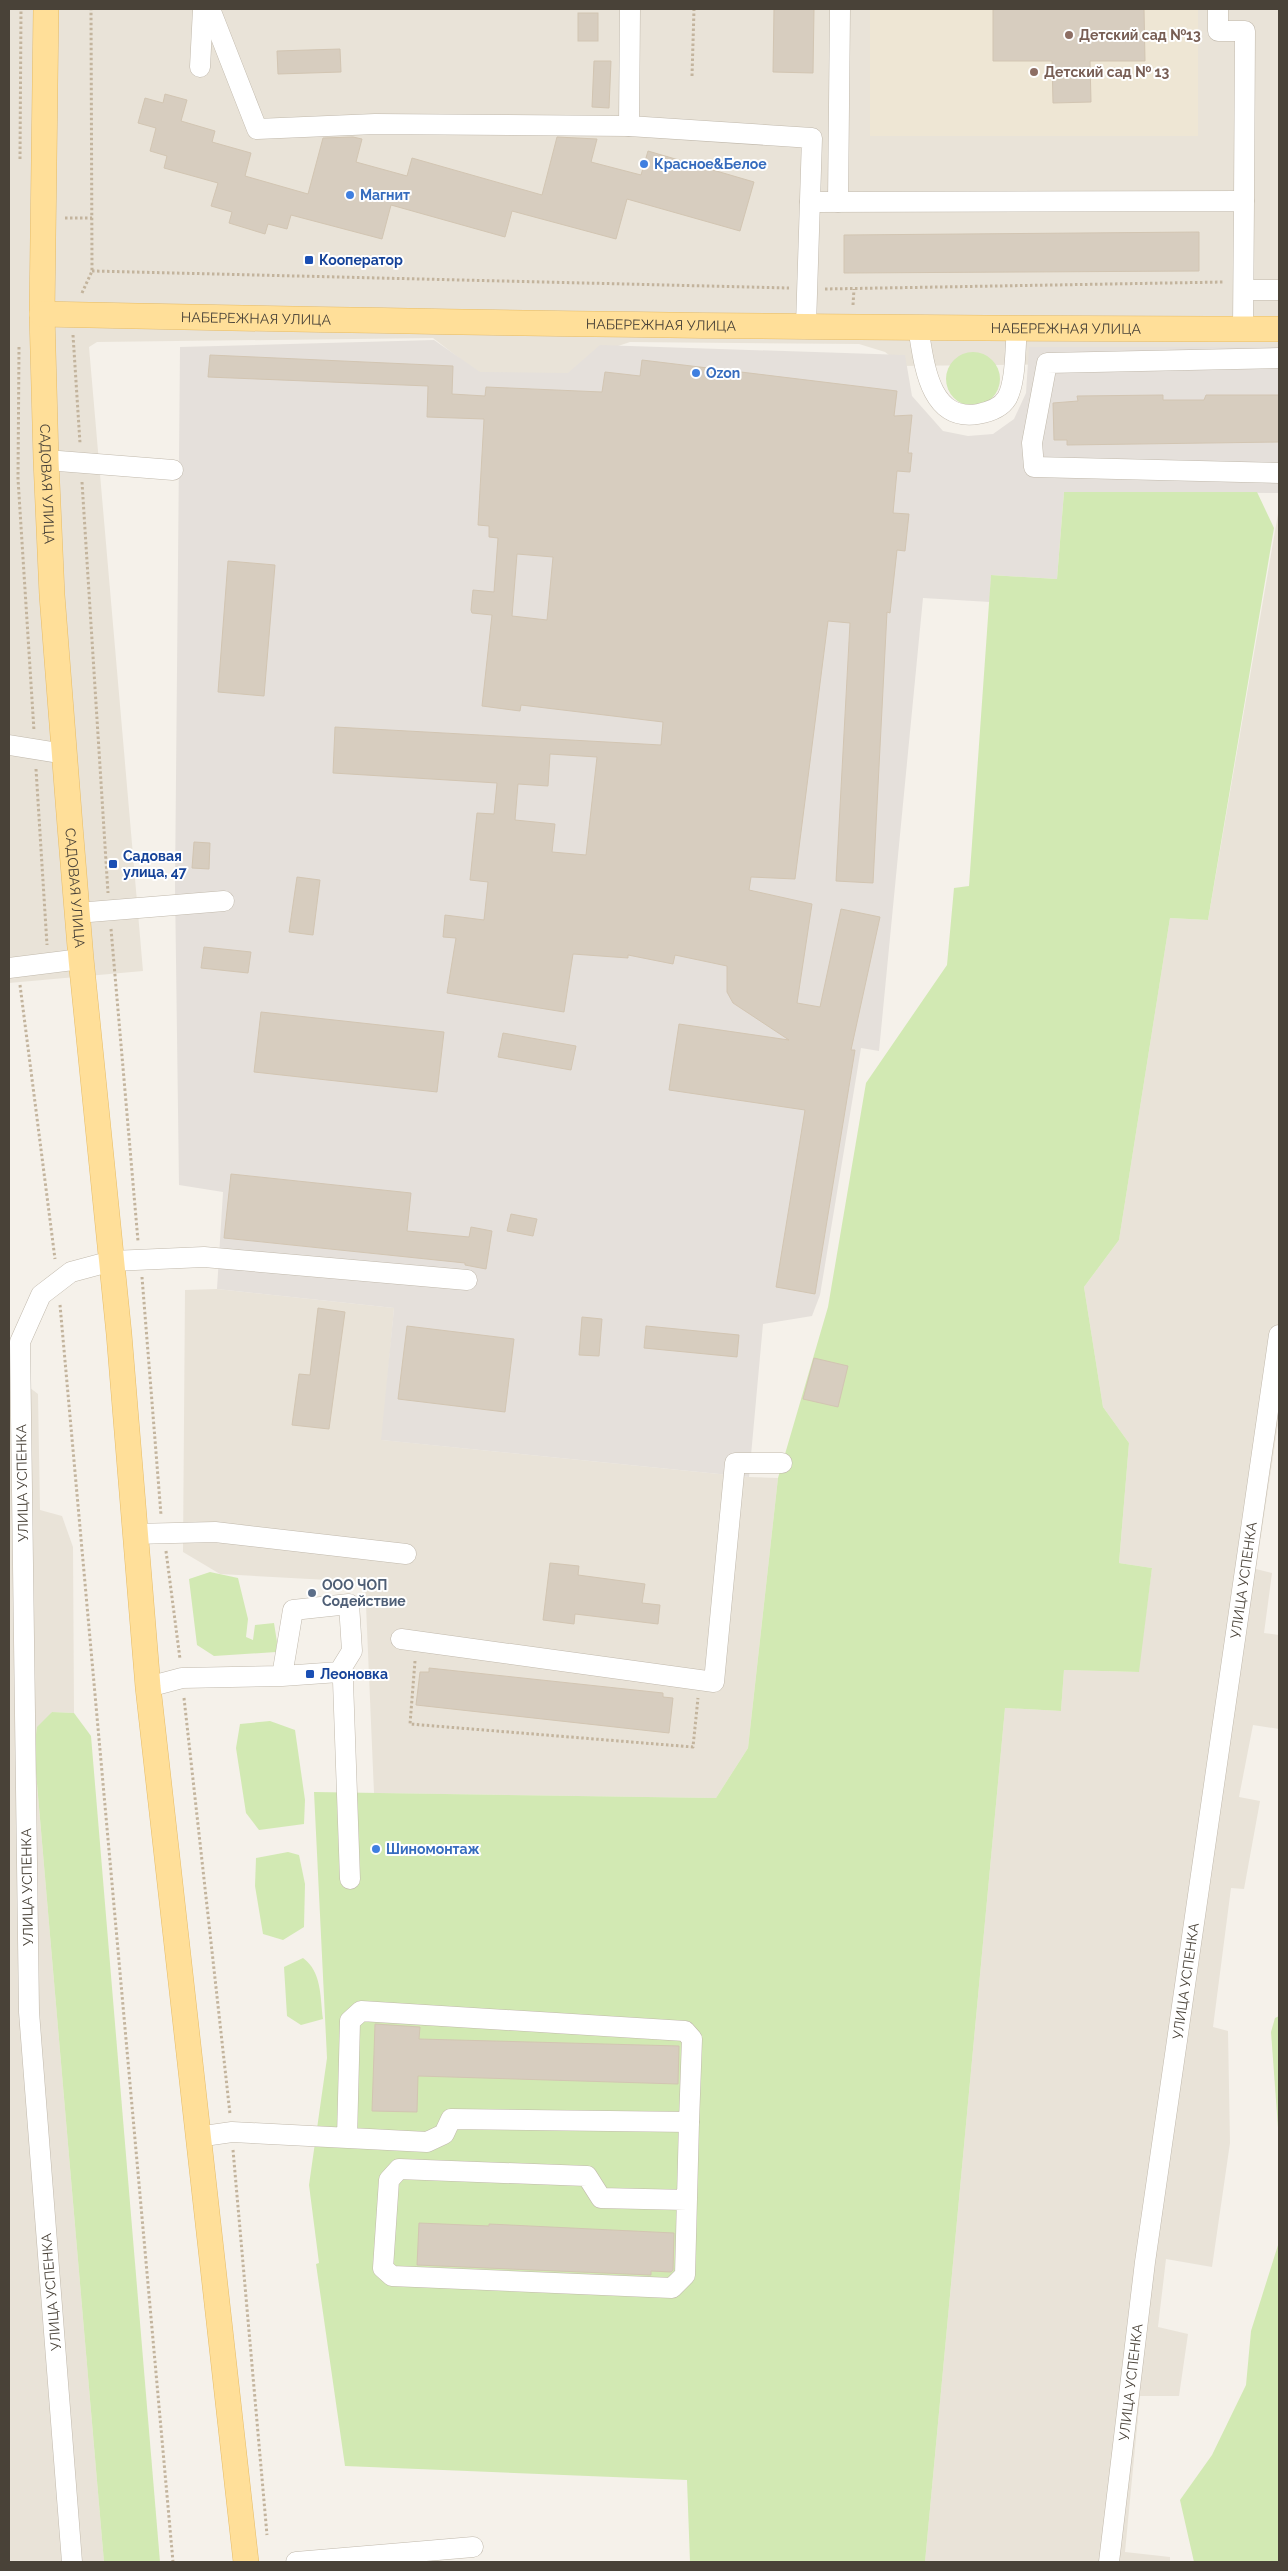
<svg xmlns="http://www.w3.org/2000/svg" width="1288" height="2571" font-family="Raleway,sans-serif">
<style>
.residential{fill:#e9e3d8}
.industrial{fill:#e5e0db}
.education{fill:#eee6d4}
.green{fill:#d2e9b3}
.building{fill:#d7cdbf;stroke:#d2c5b2;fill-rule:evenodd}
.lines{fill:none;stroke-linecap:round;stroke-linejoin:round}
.minor-casing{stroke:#c1b9ac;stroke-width:21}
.major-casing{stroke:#e6bc67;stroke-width:26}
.path{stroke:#c3b49d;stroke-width:3;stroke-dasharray:2.5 2.5;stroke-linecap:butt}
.minor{stroke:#fff;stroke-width:20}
.major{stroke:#ffdf99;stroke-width:25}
.education-dot{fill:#8d6e63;stroke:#fff;stroke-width:2}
.shop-dot{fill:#3f7fe0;stroke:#fff;stroke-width:2}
.transit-dot{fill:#1a4fb4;stroke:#fff;stroke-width:2}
.service-dot{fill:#5c6f8a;stroke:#fff;stroke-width:2}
.labels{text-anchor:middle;stroke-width:4;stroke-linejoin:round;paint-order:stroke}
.education-label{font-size:14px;font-weight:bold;fill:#785e54;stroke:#fff;text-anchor:start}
.shop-label{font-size:14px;font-weight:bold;fill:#366cbe;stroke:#fff;text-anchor:start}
.transit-label{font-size:14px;font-weight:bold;fill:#164399;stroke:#fff;text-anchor:start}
.street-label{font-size:14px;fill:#494238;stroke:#fff}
.service-label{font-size:14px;font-weight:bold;fill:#4e5e75;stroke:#fff;text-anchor:start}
</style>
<rect width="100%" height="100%" fill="#f5f1ea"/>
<g class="residential">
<polygon points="9,9 1279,9 1279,362 897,366 894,359 885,352 859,344 630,342 612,348 596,380 485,378 433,338 97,342 89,347 143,971 9,983"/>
<polygon points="1279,508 1279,1417 1256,1569 1272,1573 1264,1633 1279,1635 1279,1729 1253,1725 1239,1797 1260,1801 1244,1889 1231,1888 1213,2027 1228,2031 1230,2143 1212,2267 1166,2259 1158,2327 1188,2334 1179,2396 1140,2396 1125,2552 1170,2557 1170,2562 925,2562 1005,1708 1061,1711 1064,1670 1138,1672 1152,1568 1119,1563 1129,1443 1103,1407 1084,1287 1119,1240 1170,918 1208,920"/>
<polygon points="217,1289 394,1308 382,1440 749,1477 778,1478 748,1748 716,1798 374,1793 365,1582 220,1574 183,1552 185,1290"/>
<polygon points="9,1372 38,1394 40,1510 62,1516 73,1547 74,1713 52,1712 34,1749 104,2562 9,2562"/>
</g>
<polygon class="industrial" points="434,340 480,372 568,373 600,345 905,355 912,396 943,431 968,436 993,434 1014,419 1026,393 1029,347 1279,347 1279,493 1064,492 1057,579 991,575 990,602 923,598 879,1051 861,1048 820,1295 812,1316 763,1324 749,1477 381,1440 394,1308 217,1289 223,1192 179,1185 175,886 180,347"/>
<rect class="education" x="870" y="9" width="328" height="127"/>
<g class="green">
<circle cx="973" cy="379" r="27"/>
<polygon points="1064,492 1257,492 1274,528 1208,920 1170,918 1119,1240 1084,1287 1103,1407 1129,1443 1119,1563 1152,1568 1139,1672 1064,1670 1061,1711 1005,1708 925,2562 690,2562 687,2480 345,2466 316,2264 319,2263 309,2185 327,2058 314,1792 716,1798 748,1748 778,1478 828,1307 866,1083 947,965 954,888 969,886 991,575 1057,579"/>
<polygon points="210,1572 238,1578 248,1619 246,1637 253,1640 255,1625 274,1623 277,1642 276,1652 214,1656 197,1645 189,1579"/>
<polygon points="52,1712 74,1713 91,1736 160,2562 104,2562 34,1749 37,1727"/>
<polygon points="270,1721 295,1730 305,1800 304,1824 259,1830 246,1813 236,1748 240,1724"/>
<polygon points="288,1852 299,1855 305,1884 304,1927 283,1940 263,1934 255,1886 256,1858"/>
<path d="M303,1958C322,1972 320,1996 323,2019L301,2025L287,2016L284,1967Z"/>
<polygon points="1279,2016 1279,2141 1271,2032 1275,2018"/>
<polygon points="1279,2242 1279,2562 1194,2562 1180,2500 1212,2455 1246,2385 1251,2331"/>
</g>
<g class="building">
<polygon points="774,9 814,9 813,73 773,72"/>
<polygon points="993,9 1144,9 1145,61 1090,61 1091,102 1053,103 1052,61 993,61"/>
<rect x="578" y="13" width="20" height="28"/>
<polygon points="340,49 341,72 278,74 277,51"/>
<polygon points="594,61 611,61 609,108 592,107"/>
<polygon points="165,94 187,100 181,121 215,131 212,142 251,153 245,176 308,194 323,138 353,137 362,139 356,162 407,176 412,158 542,195 557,137 597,139 591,162 641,175 648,151 754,182 740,231 627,199 616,239 512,211 505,237 391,205 382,239 291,215 287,229 268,224 265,234 229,223 232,212 211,206 218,183 164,168 167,156 150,151 156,128 138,123 145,98 163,103"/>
<polygon points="1199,232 1199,271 844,273 844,235"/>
<path d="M210,355L453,366L452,394L485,396L486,387L602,392L605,372L640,376L642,360L897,391L894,416L912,415L908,453H912L910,472L897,471L893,513L909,514L905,551L897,550L890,613L887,612L873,883L836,881L850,623L828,621L795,879L751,877L749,890L812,904L797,1003L820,1007L841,909L880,917L851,1050H855L815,1294L776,1287L805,1110L669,1090L679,1024L789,1040L733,1003L727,992V966L675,955L673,964L628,955V958L573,954L564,1012L447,993L456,938L443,937L445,915L484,920L488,882L470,880L477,813L494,814L497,783L333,773L335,727L661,745L663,722L521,705L520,711L482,706L492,615L472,613L471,610L473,590L494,592L498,538L489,537V526L478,525L484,419L427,417L428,386L208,377ZM517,554L553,557L547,620L512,616ZM550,754L597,757L586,855L552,852L555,824L515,820L518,784L548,786Z"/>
<polygon points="1163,395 1163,400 1204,400 1206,395 1279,395 1279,442 1067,445 1067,440 1054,440 1053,403 1078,401 1077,396"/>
<polygon points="228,561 275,565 264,696 218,692"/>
<polygon points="194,842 210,843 209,869 192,868"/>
<polygon points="297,877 320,880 313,935 289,932"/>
<polygon points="204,947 251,952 248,973 201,968"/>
<polygon points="261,1012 444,1032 437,1092 254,1072"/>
<polygon points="503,1033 576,1046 571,1070 498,1057"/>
<polygon points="231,1174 411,1193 407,1231 469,1237 471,1227 492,1231 486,1269 465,1265 465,1263 224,1238"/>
<polygon points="511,1214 537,1219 533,1236 507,1231"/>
<polygon points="318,1308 345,1312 329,1429 292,1425 299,1374 310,1375"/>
<polygon points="582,1317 602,1319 599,1356 579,1355"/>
<polygon points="407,1326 514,1339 505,1412 398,1399"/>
<polygon points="646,1326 739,1335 737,1357 644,1348"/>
<polygon points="814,1358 848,1366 838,1407 803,1399"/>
<polygon points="550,1563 579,1566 578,1575 645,1584 642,1603 660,1605 658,1624 575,1614 574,1624 543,1620"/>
<polygon points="429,1668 663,1693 663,1697 673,1698 669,1733 416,1705 420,1672 429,1672"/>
<polygon points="375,2024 420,2027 419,2039 679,2046 678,2084 418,2076 417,2112 372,2111"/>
<polygon points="419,2223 489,2226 489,2224 674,2233 673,2270 671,2272 651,2271 651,2275 417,2265"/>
</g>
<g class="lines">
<g class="minor-casing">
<g id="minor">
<polyline points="210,9 257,129 375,124 629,126"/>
<polyline points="630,9 629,126 812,138 806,325"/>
<polyline points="1218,9 1218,31 1245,31 1244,201"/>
<polyline points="200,67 203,9"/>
<polyline points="810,202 1244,201 1243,329"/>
<polyline points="838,202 840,9"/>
<polyline points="1244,290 1279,290"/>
<path d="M918,327C924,361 928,422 978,414C989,412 1001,408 1007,398C1016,382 1015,348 1017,329"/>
<polyline points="1279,358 1047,363 1032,443 1034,467 1279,473"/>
<polyline points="46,460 173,470"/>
<polyline points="9,745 65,754"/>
<polyline points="77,913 224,901"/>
<polyline points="9,968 81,959"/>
<polyline points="134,1534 215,1532 406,1554"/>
<polyline points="401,1639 714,1682 735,1463 782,1463"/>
<polyline points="339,1672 343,1681 350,1879"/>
<polyline points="148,1687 182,1678 282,1676 339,1672 352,1651 349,1604 293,1610 282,1676"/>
<polyline points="197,2137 232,2132 427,2142 444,2134 451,2119 689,2122 692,2039 685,2031 361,2011 350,2021 347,2138"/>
<polyline points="687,2200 601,2198 587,2176 399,2169 389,2180 383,2268 392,2276 672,2288 685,2275 689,2122"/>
<polyline points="72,2562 29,2012 20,1342 41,1295 71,1272 112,1261 204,1257 467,1280"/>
<polyline points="296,2562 473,2547"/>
<path id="s1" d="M1109,2562L1145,2262L1279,1335"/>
</g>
</g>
<g class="major-casing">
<g id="major">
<path id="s2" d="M46,9L42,314L46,460L52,595L70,826L81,959L119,1334L148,1687L246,2562"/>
<path id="s3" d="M42,314C454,323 867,329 1279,329"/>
</g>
</g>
<g class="path">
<polyline points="692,76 694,9"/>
<polyline points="20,159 21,9"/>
<polyline points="65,218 92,218"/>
<polyline points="92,271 789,288"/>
<polyline points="825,289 1224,282"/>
<polyline points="82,293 92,271 91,9"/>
<polyline points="853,305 854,289"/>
<polyline points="73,335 80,443"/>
<polyline points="19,347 18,479 34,731"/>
<polyline points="82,482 108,893"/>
<polyline points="36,769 47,945"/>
<polyline points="111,929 138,1241"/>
<polyline points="20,985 55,1259"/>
<polyline points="142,1277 161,1515"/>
<polyline points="60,1305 173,2562"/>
<polyline points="166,1551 180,1659"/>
<polyline points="415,1661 410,1724 693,1747 698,1698"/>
<polyline points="184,1698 230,2114"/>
<polyline points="233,2150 267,2535"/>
</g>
<use href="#minor" class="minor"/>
<use href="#major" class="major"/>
</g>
<g class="education-dot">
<circle cx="1069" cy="35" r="5"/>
<circle cx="1034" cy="72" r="5"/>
</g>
<g class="shop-dot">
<circle cx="644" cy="164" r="5"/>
<circle cx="350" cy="195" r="5"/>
<circle cx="696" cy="373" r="5"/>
<circle cx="376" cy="1849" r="5"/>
</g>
<g class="transit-dot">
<rect x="304" y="255" width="10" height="10" rx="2.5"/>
<rect x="108" y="859" width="10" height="10" rx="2.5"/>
<rect x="305" y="1669" width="10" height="10" rx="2.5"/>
</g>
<circle class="service-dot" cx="312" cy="1593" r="5"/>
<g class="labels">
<g class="education-label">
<text x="1079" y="40">Детский сад №13</text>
<text x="1044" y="77">Детский сад № 13</text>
</g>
<g class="shop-label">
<text x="654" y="169">Красное&amp;Белое</text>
<text x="360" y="200">Магнит</text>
<text x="706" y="378">Ozon</text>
<text x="386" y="1854">Шиномонтаж</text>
</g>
<g class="transit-label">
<text x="319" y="265">Кооператор</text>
<text x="123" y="861">Садовая<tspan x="123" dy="16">улица, 47</tspan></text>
<text x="320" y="1679">Леоновка</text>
</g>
<g class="street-label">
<text dy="5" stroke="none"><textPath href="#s3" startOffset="214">НАБЕРЕЖНАЯ УЛИЦА</textPath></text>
<text dy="5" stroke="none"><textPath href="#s3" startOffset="619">НАБЕРЕЖНАЯ УЛИЦА</textPath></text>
<text dy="5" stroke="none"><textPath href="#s3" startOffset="1024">НАБЕРЕЖНАЯ УЛИЦА</textPath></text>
<text dy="5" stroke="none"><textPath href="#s2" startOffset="475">САДОВАЯ УЛИЦА</textPath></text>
<text dy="5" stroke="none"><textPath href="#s2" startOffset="880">САДОВАЯ УЛИЦА</textPath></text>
<text transform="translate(22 1483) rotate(-91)" y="5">УЛИЦА УСПЕНКА</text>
<text dy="5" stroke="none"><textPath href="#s1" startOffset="991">УЛИЦА УСПЕНКА</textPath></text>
<text transform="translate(27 1887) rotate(-91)" y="5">УЛИЦА УСПЕНКА</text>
<text dy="5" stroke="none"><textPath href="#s1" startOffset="586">УЛИЦА УСПЕНКА</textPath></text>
<text transform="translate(51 2292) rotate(-95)" y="5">УЛИЦА УСПЕНКА</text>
<text dy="5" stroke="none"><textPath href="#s1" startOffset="181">УЛИЦА УСПЕНКА</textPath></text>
</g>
<g class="service-label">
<text x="322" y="1590">ООО ЧОП<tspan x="322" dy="16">Содействие</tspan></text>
</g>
</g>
<rect width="1288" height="2571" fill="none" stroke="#494238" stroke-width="20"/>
</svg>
